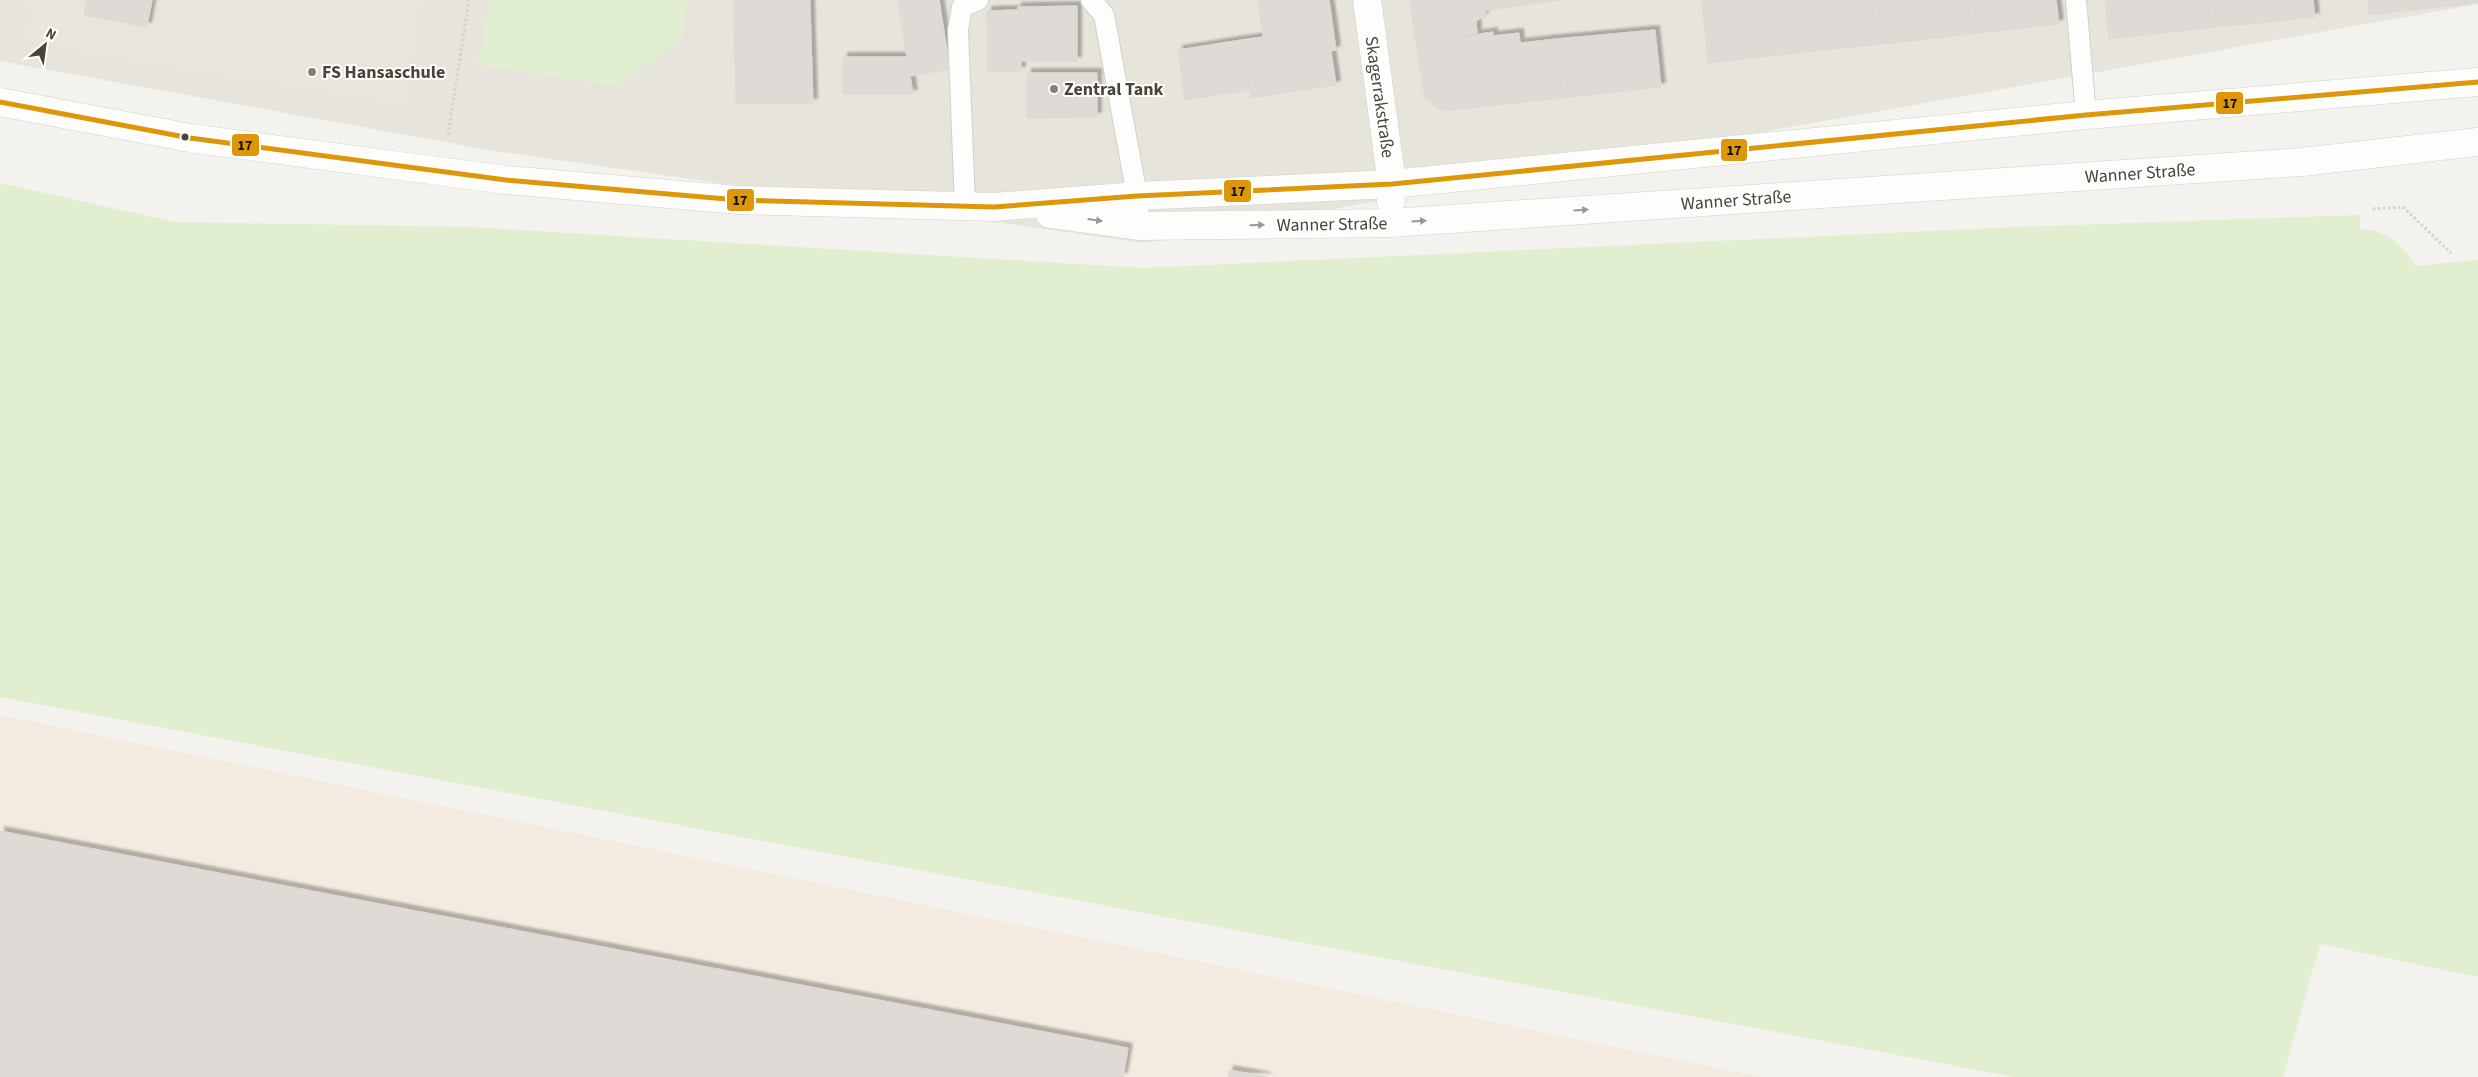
<svg xmlns="http://www.w3.org/2000/svg" width="2478" height="1077" font-family="'Source Sans 3',sans-serif">
<style>
.residential{fill:#e7e4dc}
.commercial{fill:#f3ebdf}
.education{fill:#eae5da}
.green{fill:#e1eecf}
.building{fill:#dedbd6;stroke:#dcd9d4;filter:url(#shadow)}
.lines{fill:none;stroke-linecap:round;stroke-linejoin:round}
.lane-casing{stroke:#d2d0cb;stroke-width:22}
.street-casing{stroke:#d2d0cb;stroke-width:29}
.path{stroke:#d3d2cc;stroke-width:3;stroke-dasharray:2.5 2.5;stroke-linecap:butt}
.lane{stroke:#fdfdfc;stroke-width:20}
.street{stroke:#fdfdfc;stroke-width:28}
.bus-1-casing{stroke:#fff;stroke-width:9}
.bus-1{stroke:#dd9709;stroke-width:5}
.oneway{fill:#9b9791}
.poi-dot{fill:#868178;stroke:#fff;stroke-width:2}
.bus-dot{fill:#4b4439;stroke:#fff;stroke-width:2}
.labels{text-anchor:middle;stroke-width:4;stroke-linejoin:round;paint-order:stroke}
.poi-label{font-size:18px;font-weight:bold;fill:#4b4439;stroke:#fff;text-anchor:start}
.street-label{font-size:18px;fill:#4b4439;stroke:#fff}
.line-badge{stroke:#fff;stroke-width:2}
.pale-badge-label{font-size:14px;text-anchor:middle;font-weight:bold;fill:#111}
</style>
<defs>
<filter id="shadow"><feDropShadow dx="4.5" dy="-4.5" stdDeviation="1" flood-color="#0004"/></filter>
</defs>
<rect width="100%" height="100%" fill="#f4f2ee"/>
<polygon class="residential" points="0,0 2478,0 2478,4 1143,243 495,151 0,61"/>
<polygon class="commercial" points="0,715 1761,1077 0,1077"/>
<polygon class="education" points="31,0 424,0 405,103 23,40"/>
<g class="green">
<polygon points="490,0 687,0 682,40 616,86 478,65"/>
<path d="M0,183L175,222L469,227L1143,268L2015,227L2360,215V229C2387,230 2401,244 2416,266L2478,260V977L2320,944L2283,1077H2014L0,697Z"/>
</g>
<g class="building">
<polygon points="87,0 152,0 147,27 84,15"/>
<polygon points="734,0 810,0 810,7 734,9"/>
<polygon points="898,0 939,0 950,69 910,76"/>
<polygon points="1258,0 1329,0 1336,50 1331,51 1336,85 1251,98 1241,40 1263,37"/>
<polygon points="1410,0 1560,0 1487,10 1483,17 1476,21 1477,33 1416,44"/>
<polygon points="1702,0 1797,0 1803,52 1708,63"/>
<polygon points="1797,0 1878,0 1883,44 1803,52"/>
<polygon points="1878,0 1968,0 1971,34 1883,44"/>
<polygon points="1968,0 2056,0 2059,24 1971,34"/>
<polygon points="2105,0 2214,0 2217,27 2109,39"/>
<polygon points="2214,0 2313,0 2315,17 2217,27"/>
<polygon points="2368,0 2400,0 2401,11 2369,15"/>
<polygon points="2400,0 2478,0 2478,3 2401,11"/>
<polygon points="1018,6 1020,7 1021,71 988,71 987,11 1018,10"/>
<polygon points="1077,6 1077,61 1021,61 1020,7"/>
<polygon points="810,7 813,103 736,104 734,9"/>
<polygon points="1655,30 1661,87 1562,98 1556,39"/>
<polygon points="1493,32 1493,36 1519,33 1520,43 1556,39 1562,98 1441,111 1425,98 1416,44"/>
<polygon points="1241,40 1249,90 1185,100 1178,50"/>
<polygon points="843,57 907,57 913,94 843,94"/>
<polygon points="1027,73 1097,73 1097,117 1027,118"/>
<polygon points="0,831 1128,1048 1123,1077 0,1077"/>
<polygon points="1229,1070 1267,1077 1228,1077"/>
</g>
<g class="lines">
<g class="lane-casing">
<g id="lane">
<polyline points="1091,0 1104,15 1137,196 1139,226"/>
<polyline points="2076,0 2086,115"/>
<polyline points="965,206 958,30 962,7 978,0"/>
</g>
</g>
<g class="street-casing">
<g id="street">
<polyline points="1367,0 1392,184 1391,202"/>
<polyline points="0,102 190,138 506,180 738,200 994,207 1137,196 1392,184 2086,115 2478,82"/>
<polyline points="1050,214 1139,226 1390,223 2302,162 2478,142"/>
</g>
</g>
<g class="path">
<polyline points="448,135 469,0"/>
<polyline points="2373,209 2403,207 2451,253"/>
</g>
<use href="#lane" class="lane"/>
<use href="#street" class="street"/>
<g class="bus-1-casing">
<polyline id="bus-1" points="0,102 190,138 506,180 738,200 994,207 1137,196 1392,184 2086,115 2478,82"/>
</g>
<use href="#bus-1" class="bus-1"/>
</g>
<defs><path id="oneway-solid" d="M-6-.8H1V-3.2L6.5 0L1 3.2V.8H-6Z" transform="scale(1.25)"/></defs>
<g class="oneway">
<use href="#oneway-solid" transform="translate(1581 210) rotate(-4)"/>
<use href="#oneway-solid" transform="translate(1095 220) rotate(8)"/>
<use href="#oneway-solid" transform="translate(1419 221) rotate(-4)"/>
<use href="#oneway-solid" transform="translate(1257 225) rotate(-1)"/>
</g>
<g class="poi-dot">
<circle cx="312" cy="72" r="5"/>
<circle cx="1054" cy="89" r="5"/>
</g>
<circle class="bus-dot" cx="185" cy="137" r="4.5"/>
<g class="labels">
<g class="poi-label">
<text x="322" y="78">FS Hansaschule</text>
<text x="1064" y="95">Zentral Tank</text>
</g>
<g class="street-label">
<text transform="translate(1380 97) rotate(82)" y="6">Skagerrakstraße</text>
<text transform="translate(2140 173) rotate(-4)" y="6">Wanner Straße</text>
<text transform="translate(1736 200) rotate(-4)" y="6">Wanner Straße</text>
<text transform="translate(1332 224) rotate(-1)" y="6">Wanner Straße</text>
</g>
</g>
<g class="line-badge">
<rect x="2215" y="91" width="29" height="24" rx="5" fill="#dd9709"/>
<rect x="231" y="133" width="29" height="24" rx="5" fill="#dd9709"/>
<rect x="1720" y="138" width="28" height="24" rx="5" fill="#dd9709"/>
<rect x="1223" y="179" width="29" height="24" rx="5" fill="#dd9709"/>
<rect x="726" y="188" width="29" height="24" rx="5" fill="#dd9709"/>
</g>
<g class="pale-badge-label">
<text x="2230" y="108">17</text>
<text x="245" y="150">17</text>
<text x="1734" y="155">17</text>
<text x="1238" y="196">17</text>
<text x="740" y="205">17</text>
</g>
<g transform="translate(45 45) rotate(29)" stroke="#ffffff" stroke-width="4" paint-order="stroke">
<path d="M0-4L9 19L0 12L-9 19Z" fill="#4b4439"/>
<text y="-8" font-size="14" font-weight="bold" text-anchor="middle" fill="#4b4439">N</text>
</g>
</svg>
